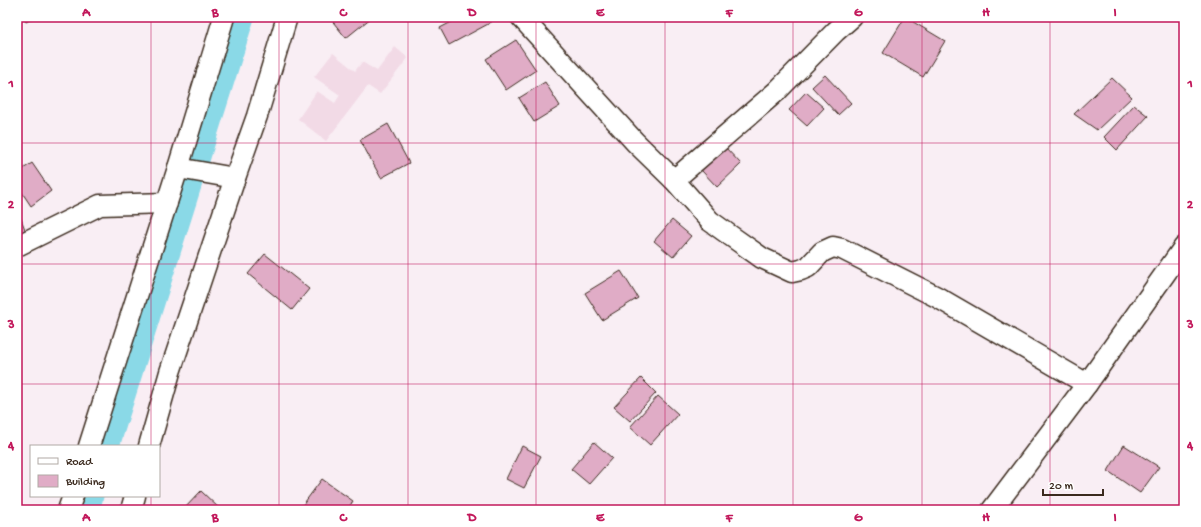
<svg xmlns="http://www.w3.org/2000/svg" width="1201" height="527" font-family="'Gochi Hand',sans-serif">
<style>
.built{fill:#f2dae6}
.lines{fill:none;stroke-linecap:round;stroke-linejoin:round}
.canal{stroke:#8ad9e7;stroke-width:21}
.building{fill:#e0acc6;stroke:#3b2a1e}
.minor-casing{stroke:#3b2a1e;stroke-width:23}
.minor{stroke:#fff;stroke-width:20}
.grid{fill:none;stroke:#c2185b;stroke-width:1;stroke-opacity:0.55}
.neatline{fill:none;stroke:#c2185b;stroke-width:1.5}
.grid-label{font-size:13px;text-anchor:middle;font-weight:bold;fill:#c2185b}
</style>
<rect width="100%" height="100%" fill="#f9eef4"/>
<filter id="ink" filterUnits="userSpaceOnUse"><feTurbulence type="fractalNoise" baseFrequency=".025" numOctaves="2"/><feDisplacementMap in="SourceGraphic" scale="8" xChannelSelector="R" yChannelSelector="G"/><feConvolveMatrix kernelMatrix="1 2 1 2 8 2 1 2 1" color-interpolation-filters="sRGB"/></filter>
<g filter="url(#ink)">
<polygon class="built" points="395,47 408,58 380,94 368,86 326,141 298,119 317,91 335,103 340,95 314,77 333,53 355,71 362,62 377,71"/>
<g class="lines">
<g class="canal">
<polyline points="109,446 244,17"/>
<polyline points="89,510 93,496"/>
</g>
</g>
<g class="building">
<polygon points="23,17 35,17 26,22"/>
<polygon points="329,17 372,17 346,38"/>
<polygon points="461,17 489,17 490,23 449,45 440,28"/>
<polygon points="905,17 945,41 923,77 883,53"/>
<polygon points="516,40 536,70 506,90 486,59"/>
<polygon points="825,75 851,103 838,115 812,87"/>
<polygon points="1112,78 1132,97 1097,130 1074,114"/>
<polygon points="545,82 560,106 534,122 519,98"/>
<polygon points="806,92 824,108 807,126 789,110"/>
<polygon points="1134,105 1148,116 1117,150 1104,137"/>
<polygon points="388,124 409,163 381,178 360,140"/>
<polygon points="725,147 741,164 717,187 701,170"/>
<polygon points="32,163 51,191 31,206 17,185 17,173"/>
<polygon points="18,211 26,232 17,236 17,212"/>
<polygon points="672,220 691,236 673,257 654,241"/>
<polygon points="265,254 309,289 292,310 248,274"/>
<polygon points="621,271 638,298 602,320 585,293"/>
<polygon points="17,320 21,327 17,329"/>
<polygon points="641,378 656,393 630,421 614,407"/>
<polygon points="658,396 678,414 650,445 630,427"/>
<polygon points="594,442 612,458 589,484 571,469"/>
<polygon points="1124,445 1159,467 1140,493 1108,471"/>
<polygon points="522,446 541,456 524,488 506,479"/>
<polygon points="322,479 353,501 347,510 299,510"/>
<polygon points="201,491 221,510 183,510"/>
</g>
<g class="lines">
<g class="minor-casing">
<g id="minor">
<polyline points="521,17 635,142 674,180 710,221 731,236 762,258 792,272 801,270 808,267 822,252 833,247 842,249 937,297 1087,384"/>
<polyline points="178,168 235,178"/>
<polyline points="674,180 777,91 836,31 852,17"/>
<polyline points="17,246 100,205 167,203"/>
<polyline points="89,446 178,168 224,17"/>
<polyline points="149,446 170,372 235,178 257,116 287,17"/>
<polyline points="68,510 73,496"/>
<polyline points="131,510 135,496"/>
<polyline points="992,510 1087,384 1184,247"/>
</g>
</g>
<use href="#minor" class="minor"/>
</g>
</g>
<path class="grid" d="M151,17V446M279,17V510M408,17V510M536,17V510M665,17V510M793,17V510M922,17V510M1050,17V510M17,143H1184M17,264H1184M17,384H1184M151,496V510"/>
<rect width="1201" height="527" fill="none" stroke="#fff" stroke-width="44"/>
<rect x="30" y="445" width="130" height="52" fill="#ffffff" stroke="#b1aaa5"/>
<rect x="38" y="458" width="20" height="6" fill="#ffffff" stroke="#b1aaa5"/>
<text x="66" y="465" font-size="12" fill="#3b2a1e">Road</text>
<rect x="38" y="475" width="20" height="12" fill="#e0acc6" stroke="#b1aaa5"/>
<text x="66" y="485" font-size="12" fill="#3b2a1e">Building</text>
<path d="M1043 489v6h60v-6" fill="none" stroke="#3b2a1e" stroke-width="2"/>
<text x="1049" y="489" font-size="12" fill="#3b2a1e" stroke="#ffffff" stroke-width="3" paint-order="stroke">20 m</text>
<rect x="22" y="22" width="1157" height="483" class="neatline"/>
<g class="grid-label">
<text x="86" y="16">A</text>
<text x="215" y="16">B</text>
<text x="343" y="16">C</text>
<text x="472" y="16">D</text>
<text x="600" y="16">E</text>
<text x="729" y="16">F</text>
<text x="858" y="16">G</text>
<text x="986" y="16">H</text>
<text x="1115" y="16">I</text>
<text x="11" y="87">1</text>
<text x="1190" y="87">1</text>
<text x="11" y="208">2</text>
<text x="1190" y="208">2</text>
<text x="11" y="328">3</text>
<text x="1190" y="328">3</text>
<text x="11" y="449">4</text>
<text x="1190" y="449">4</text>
<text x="86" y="521">A</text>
<text x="215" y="521">B</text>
<text x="343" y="521">C</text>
<text x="472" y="521">D</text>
<text x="600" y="521">E</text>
<text x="729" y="521">F</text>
<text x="858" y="521">G</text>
<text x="986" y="521">H</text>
<text x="1115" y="521">I</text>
</g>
</svg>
